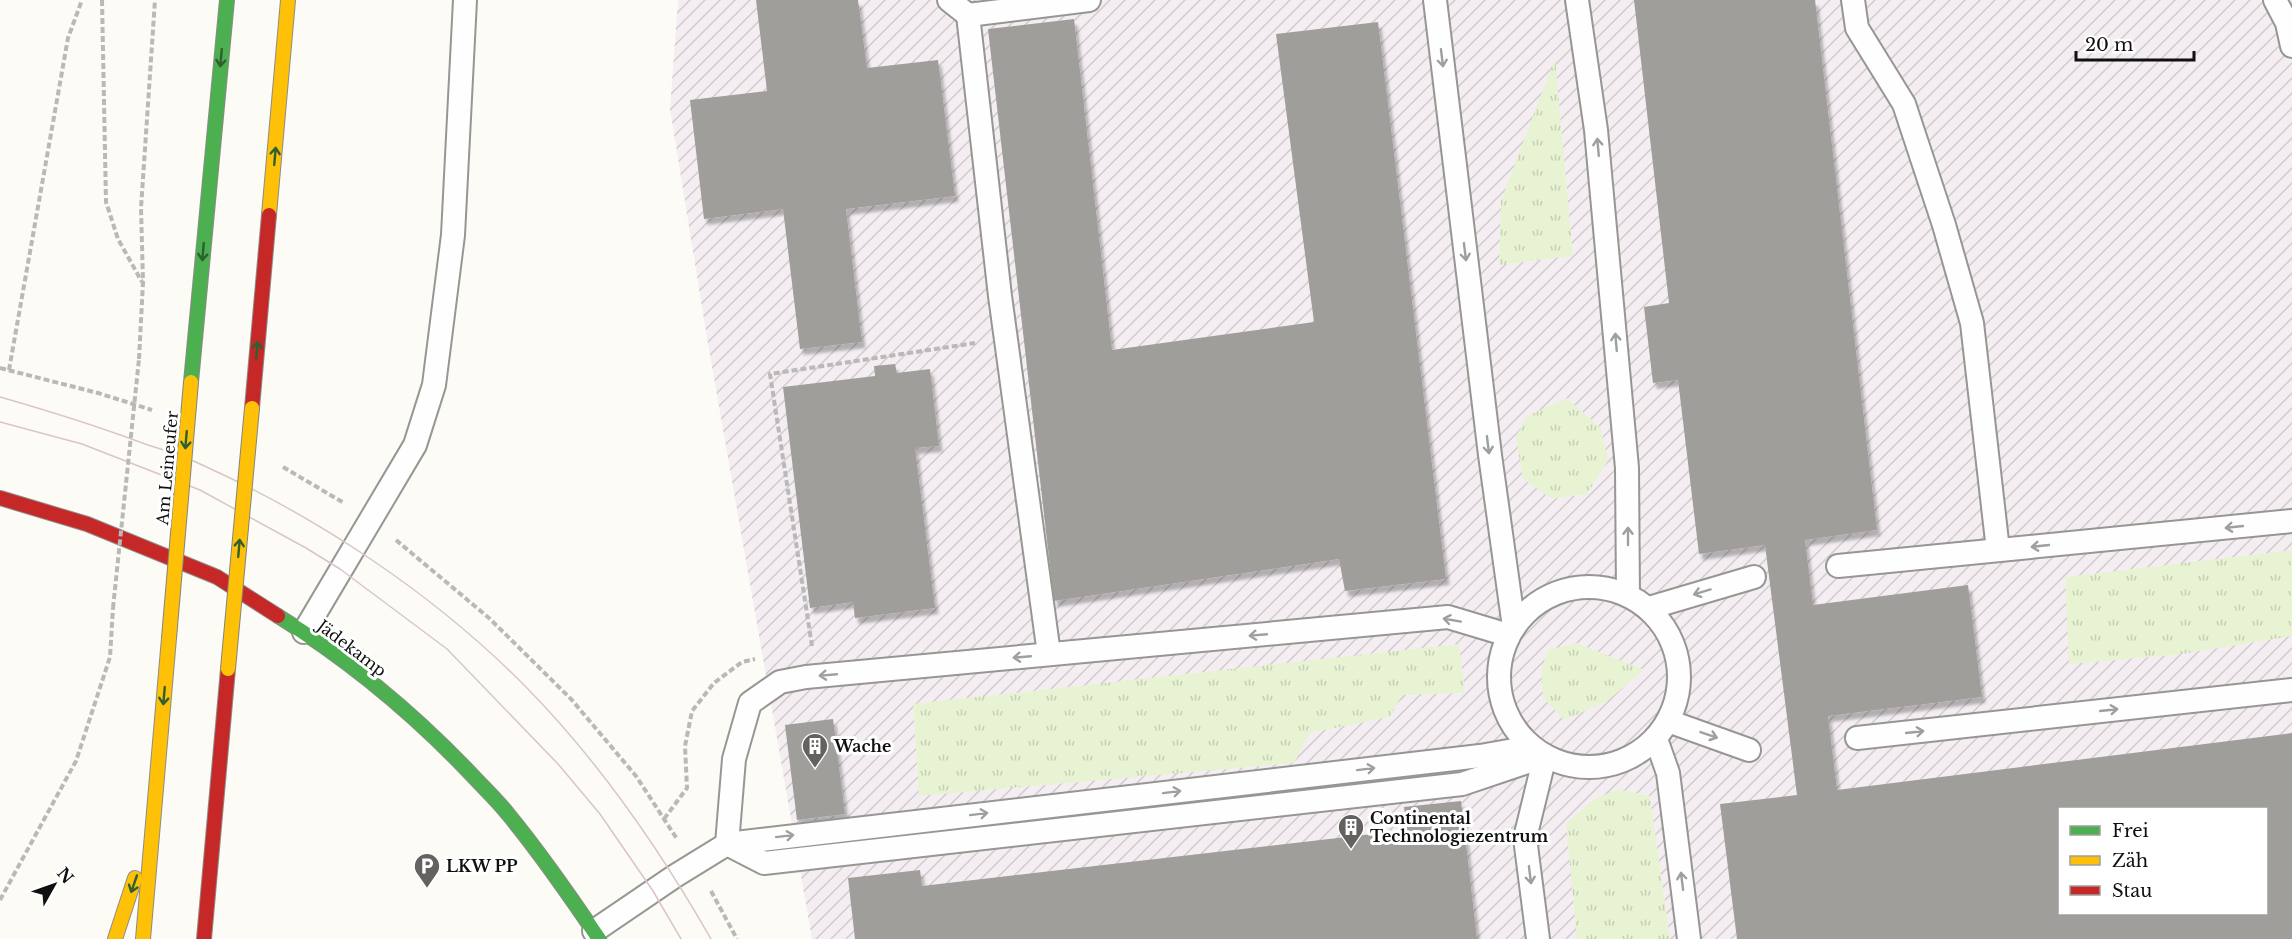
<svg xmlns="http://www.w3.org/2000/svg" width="2292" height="939" font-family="'Libre Baskerville',serif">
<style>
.industrial{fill:url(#industrial-furrows);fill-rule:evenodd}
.grass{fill:url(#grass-tufts)}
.building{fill:#a09e9a;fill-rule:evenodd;filter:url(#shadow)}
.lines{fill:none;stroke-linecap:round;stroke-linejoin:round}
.lane-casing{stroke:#969693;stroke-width:26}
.fast-casing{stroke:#8d8c8a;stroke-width:16}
.slow-casing{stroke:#8d8c8a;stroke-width:16}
.jam-casing{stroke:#8d8c8a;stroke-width:16}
.path{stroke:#b9b9b8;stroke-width:4;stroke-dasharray:6 3;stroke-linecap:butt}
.lane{stroke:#fffefe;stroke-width:22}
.fast{stroke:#4caf50;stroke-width:14}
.slow{stroke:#ffc107;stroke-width:14}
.jam{stroke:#c62828;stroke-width:14}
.tram{stroke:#dac5c6;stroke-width:1.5}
.slow-bridge-casing{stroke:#848380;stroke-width:16;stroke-linecap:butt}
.path-bridge{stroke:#b9b9b8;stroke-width:4;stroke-dasharray:6 3;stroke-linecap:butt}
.slow-bridge{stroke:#ffc107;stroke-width:14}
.oneway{stroke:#2e6030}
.oneway2{stroke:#9f9f9f}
.labels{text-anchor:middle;stroke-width:6;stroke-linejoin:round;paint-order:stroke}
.street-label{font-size:16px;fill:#101010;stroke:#fff}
.poi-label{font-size:16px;font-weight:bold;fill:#101010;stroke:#fff;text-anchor:start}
</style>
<defs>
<pattern id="industrial-furrows" width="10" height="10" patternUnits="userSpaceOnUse" patternTransform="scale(1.5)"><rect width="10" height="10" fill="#f4eef2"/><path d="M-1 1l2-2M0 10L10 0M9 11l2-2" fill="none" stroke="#d0cbce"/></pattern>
<pattern id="grass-tufts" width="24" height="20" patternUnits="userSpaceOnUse" patternTransform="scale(1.5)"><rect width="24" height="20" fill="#e8f3d4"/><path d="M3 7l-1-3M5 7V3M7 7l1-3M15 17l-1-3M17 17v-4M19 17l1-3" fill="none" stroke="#c6cfb5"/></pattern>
<filter id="shadow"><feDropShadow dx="3.5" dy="6" stdDeviation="1.5" flood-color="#0004"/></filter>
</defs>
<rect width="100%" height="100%" fill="#fcfbf5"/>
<path class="industrial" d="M678,0H2292V939H812L706,332L670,109ZM2060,808H2266V914H2060Z"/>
<g class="grass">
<polygon points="1555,58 1573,256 1499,265 1501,201"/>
<polygon points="1567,398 1601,428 1608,461 1587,494 1552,499 1523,479 1516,436 1527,416"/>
<polygon points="2292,550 2292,636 2175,655 2069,664 2065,577"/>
<polygon points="1577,643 1644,670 1606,702 1564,720 1543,698 1541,671 1548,650"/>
<polygon points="1459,644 1465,693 1402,695 1390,717 1310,733 1294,763 919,796 913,704"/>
<polygon points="1618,789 1650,796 1670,939 1577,939 1566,824 1593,800"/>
</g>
<g class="building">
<polygon points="756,0 858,0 867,68 938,60 955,196 846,209 862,342 800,349 783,209 704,219 690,100 767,91"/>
<path d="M1634,0H1815L1877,530L1805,540L1813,605L1968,585L1982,697L1828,716L1837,790L2292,733V939H1737L1720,804L1797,795L1765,545L1699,554L1678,380L1653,383L1644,307L1669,303ZM2060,808H2266V914H2060Z"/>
<polygon points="1074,19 1112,350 1314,322 1276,34 1378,22 1446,579 1345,591 1339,559 1054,601 988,29"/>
<polygon points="895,364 897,373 930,369 939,446 915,448 935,608 855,618 853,602 810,608 783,387 875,376 874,366"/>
<polygon points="833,719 845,814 797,820 785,725"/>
<polygon points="1461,801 1477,939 855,939 848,878 920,870 922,886 1407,830 1404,807"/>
</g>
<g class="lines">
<g class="lane-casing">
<g id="lane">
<polyline points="949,0 968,15 1000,296 1049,654"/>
<polyline points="1435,0 1490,455 1514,627"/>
<polyline points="1577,0 1596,130 1627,468 1628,595"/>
<polyline points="1853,0 1857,28 1904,104 1944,225 1972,323 1998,550"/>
<polyline points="2275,0 2287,23 2292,46"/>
<polyline points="968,15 1089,0"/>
<polyline points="1838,566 2292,521"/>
<circle cx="1589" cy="677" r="90"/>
<polyline points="1649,608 1754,577"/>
<polyline points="304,632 415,445 434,385 453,235 465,0"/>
<polyline points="1668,721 1749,750"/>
<polyline points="1857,738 2292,690"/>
<polyline points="1656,739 1668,773 1689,939"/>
<polyline points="727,844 764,863 1462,784 1545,756"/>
<polyline points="727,844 1480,756 1532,747"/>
<polyline points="594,931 675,876 727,844 734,759 750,703 780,682 806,677 1448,617 1508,635"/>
<polyline points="1538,939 1525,838 1545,756"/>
</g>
</g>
<g class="fast-casing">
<g id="fast">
<polyline points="191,382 227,0"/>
<path d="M278,616C349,660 414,714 471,774C483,787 497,800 508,814C541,854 570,896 599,939"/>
</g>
</g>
<g class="slow-casing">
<g id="slow">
<polyline points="269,215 288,0"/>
<polyline points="115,939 135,878"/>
<polyline points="143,939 169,638"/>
</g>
</g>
<g class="jam-casing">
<g id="jam">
<polyline points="252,408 269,215"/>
<polyline points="0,498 87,524 217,577 278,616"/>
<polyline points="204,939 228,669"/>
</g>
</g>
<g class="path">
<polyline points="102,0 106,202 118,239 142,282"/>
<polyline points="139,359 143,282 141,208 155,0"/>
<polyline points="0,368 98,393 152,410"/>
<polyline points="9,370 68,38 82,0"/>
<polyline points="283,467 344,503"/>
<polyline points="396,540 489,618 571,699 636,776 677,839"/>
<polyline points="812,646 770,374 975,343"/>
<polyline points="664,819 687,788 685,746 692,711 714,683 742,662 755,659"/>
<polyline points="711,891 737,939"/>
<polyline points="0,900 76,761 110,657 113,608"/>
</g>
<use href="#lane" class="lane"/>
<use href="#fast" class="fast"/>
<use href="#slow" class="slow"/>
<use href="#jam" class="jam"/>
<g class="tram">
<path d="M0,397C49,411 97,426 145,444C163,450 181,455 198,463C316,516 433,593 525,686C599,761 659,848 711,939"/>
<polyline points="0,422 82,444 200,490 306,548 340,569 447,649 558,764 600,814 653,891 681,939"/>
</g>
<g class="slow-bridge-casing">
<g id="slow-bridge">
<polyline points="169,638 191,382"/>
<polyline points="228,669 252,408"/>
</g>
</g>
<polyline class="path-bridge" points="113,608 139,359"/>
<use href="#slow-bridge" class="slow-bridge"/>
</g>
<defs><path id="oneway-shaft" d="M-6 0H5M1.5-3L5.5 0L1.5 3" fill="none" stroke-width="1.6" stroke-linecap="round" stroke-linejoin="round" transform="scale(1.5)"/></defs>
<g class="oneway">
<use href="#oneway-shaft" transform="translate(221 58) rotate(95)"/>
<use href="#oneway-shaft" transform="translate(275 156) rotate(-85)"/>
<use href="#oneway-shaft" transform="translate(203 252) rotate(95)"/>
<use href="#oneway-shaft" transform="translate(257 350) rotate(-85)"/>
<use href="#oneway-shaft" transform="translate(186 440) rotate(95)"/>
<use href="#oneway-shaft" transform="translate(239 548) rotate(-85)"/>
<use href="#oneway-shaft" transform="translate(164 696) rotate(95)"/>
<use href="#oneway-shaft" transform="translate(134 884) rotate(109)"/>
</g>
<g class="oneway2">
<use href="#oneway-shaft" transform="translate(1442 58) rotate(83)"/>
<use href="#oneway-shaft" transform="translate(1598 147) rotate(-95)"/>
<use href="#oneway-shaft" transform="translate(1465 252) rotate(83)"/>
<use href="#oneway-shaft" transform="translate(1616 342) rotate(-95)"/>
<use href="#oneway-shaft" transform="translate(1488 445) rotate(83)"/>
<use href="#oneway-shaft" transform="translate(2234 527) rotate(174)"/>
<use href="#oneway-shaft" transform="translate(1628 536) rotate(-90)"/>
<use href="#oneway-shaft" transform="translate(2040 546) rotate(174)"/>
<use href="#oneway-shaft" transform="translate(1702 592) rotate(163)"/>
<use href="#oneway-shaft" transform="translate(1452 620) rotate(-170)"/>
<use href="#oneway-shaft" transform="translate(1258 635) rotate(175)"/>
<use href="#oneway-shaft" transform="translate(1022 657) rotate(175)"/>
<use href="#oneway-shaft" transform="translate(828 675) rotate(175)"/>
<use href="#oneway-shaft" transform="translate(2109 710) rotate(-6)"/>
<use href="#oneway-shaft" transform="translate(1915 732) rotate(-6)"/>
<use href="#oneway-shaft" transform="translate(1709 735) rotate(19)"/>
<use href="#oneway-shaft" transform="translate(1366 769) rotate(-7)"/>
<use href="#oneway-shaft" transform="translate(1172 792) rotate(-7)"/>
<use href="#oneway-shaft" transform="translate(979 814) rotate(-7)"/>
<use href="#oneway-shaft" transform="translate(785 836) rotate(-7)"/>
<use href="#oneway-shaft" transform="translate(1530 875) rotate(83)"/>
<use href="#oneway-shaft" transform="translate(1682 881) rotate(-97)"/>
</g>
<defs>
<g id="building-pin" transform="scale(1.35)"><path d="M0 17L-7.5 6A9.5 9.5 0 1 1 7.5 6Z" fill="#636260" stroke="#fff"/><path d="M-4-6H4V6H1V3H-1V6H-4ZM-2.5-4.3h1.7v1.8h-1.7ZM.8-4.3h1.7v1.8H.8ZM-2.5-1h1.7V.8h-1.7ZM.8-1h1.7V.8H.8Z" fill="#fff"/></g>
<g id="parking-pin" transform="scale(1.35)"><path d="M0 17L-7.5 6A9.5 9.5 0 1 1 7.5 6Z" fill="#636260" stroke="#fff"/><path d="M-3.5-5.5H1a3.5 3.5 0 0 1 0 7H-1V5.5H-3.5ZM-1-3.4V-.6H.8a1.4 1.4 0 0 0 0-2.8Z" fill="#fff"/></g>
</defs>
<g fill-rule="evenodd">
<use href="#building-pin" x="815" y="746"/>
<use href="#building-pin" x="1351" y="827"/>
<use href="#parking-pin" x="427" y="866"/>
</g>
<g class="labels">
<g class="street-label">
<text transform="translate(167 468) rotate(-85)" y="6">Am Leineufer</text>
<text transform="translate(352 648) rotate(37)" y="6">Jädekamp</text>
</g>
<g class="poi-label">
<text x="834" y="752">Wache</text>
<text x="1370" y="824">Continental<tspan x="1370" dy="18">Technologiezentrum</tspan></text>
<text x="446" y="872">LKW PP</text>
</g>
</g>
<rect x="2058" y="807" width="210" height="108" fill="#ffffff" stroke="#9f9f9f" stroke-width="1.5"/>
<rect x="2070" y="826" width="30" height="9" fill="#4caf50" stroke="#9f9f9f" stroke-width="1.5"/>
<text x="2112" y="837" font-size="18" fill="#101010">Frei</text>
<rect x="2070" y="856" width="30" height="9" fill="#ffc107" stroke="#9f9f9f" stroke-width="1.5"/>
<text x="2112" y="867" font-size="18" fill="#101010">Zäh</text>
<rect x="2070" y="886" width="30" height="9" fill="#c62828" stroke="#9f9f9f" stroke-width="1.5"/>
<text x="2112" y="897" font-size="18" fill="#101010">Stau</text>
<g transform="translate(54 885) rotate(50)" stroke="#ffffff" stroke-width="4.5" paint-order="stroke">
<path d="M0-4.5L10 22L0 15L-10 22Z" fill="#101010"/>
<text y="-9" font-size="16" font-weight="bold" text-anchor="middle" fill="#101010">N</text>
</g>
<path d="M2076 51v9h118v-9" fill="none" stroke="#101010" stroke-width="3"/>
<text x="2085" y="51" font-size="18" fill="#101010" stroke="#ffffff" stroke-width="4.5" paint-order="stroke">20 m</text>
</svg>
